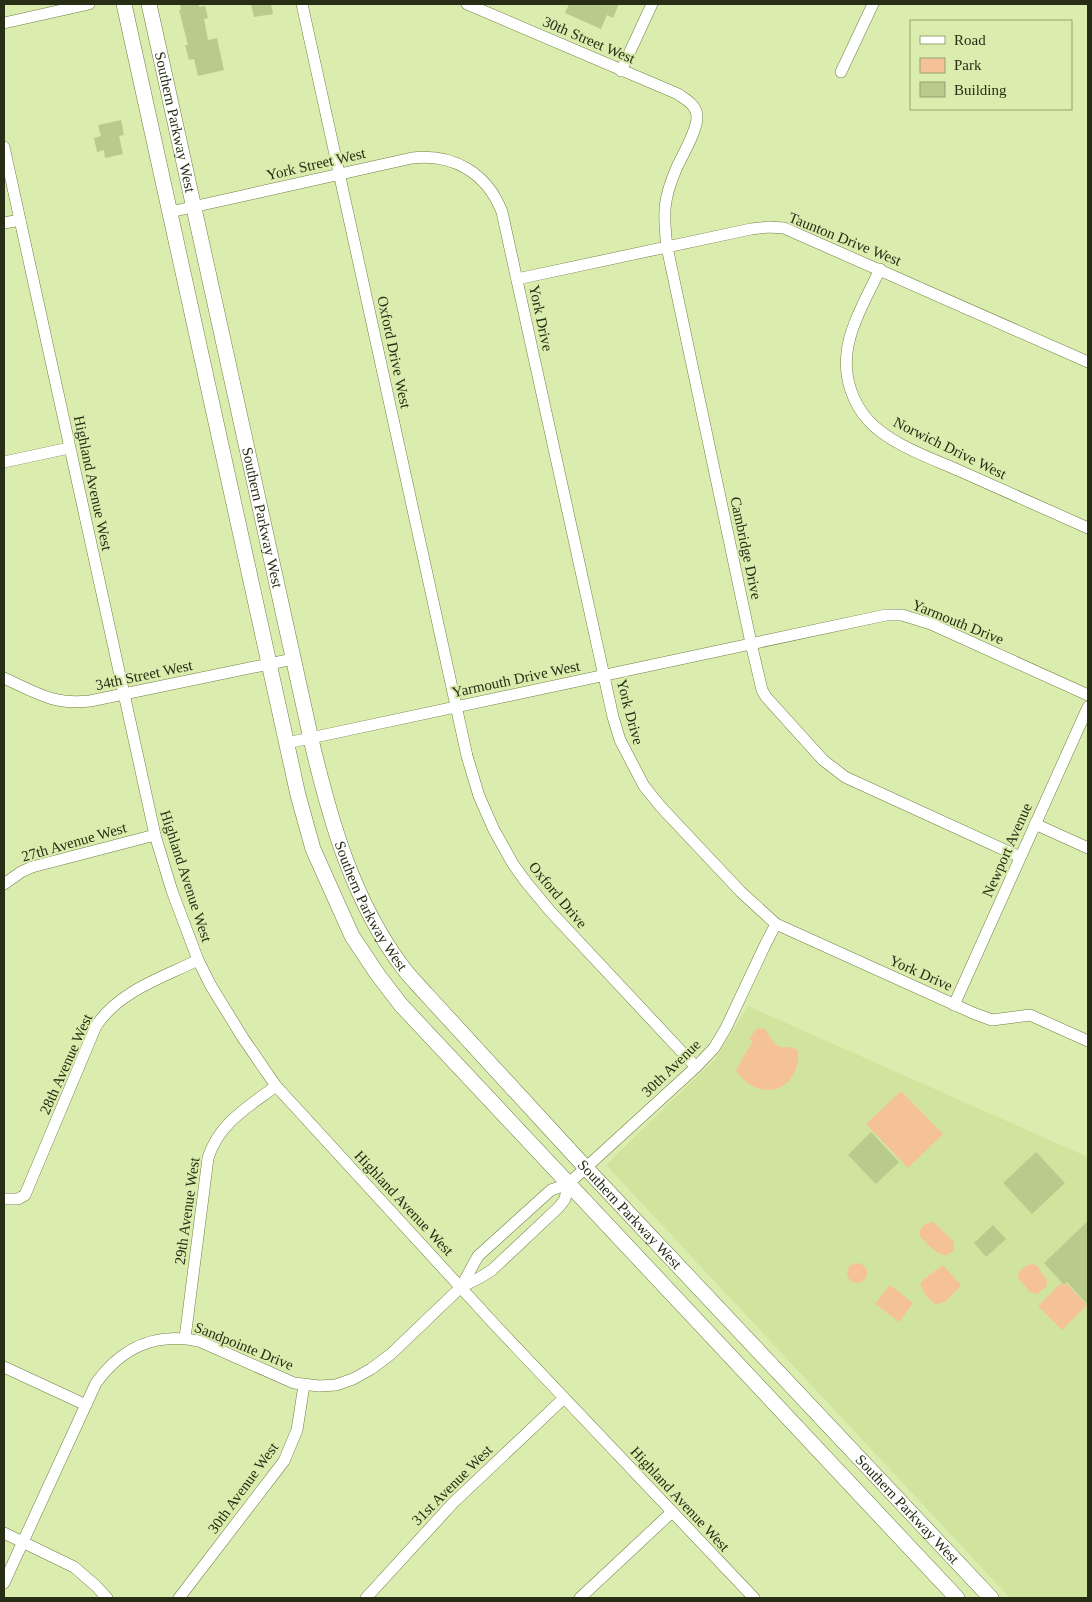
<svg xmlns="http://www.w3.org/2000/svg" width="1092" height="1602" font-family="Georgia,serif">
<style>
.built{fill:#d1e49e}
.green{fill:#f5c298}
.building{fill:#b9ca8d}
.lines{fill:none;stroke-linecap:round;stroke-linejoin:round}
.minor-casing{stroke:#707f45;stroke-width:12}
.tertiary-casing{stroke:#707f45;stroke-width:16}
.minor{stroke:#fff;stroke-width:11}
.tertiary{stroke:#fff;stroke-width:15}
.labels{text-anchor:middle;stroke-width:4;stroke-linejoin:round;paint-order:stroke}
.street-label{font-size:15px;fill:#282e16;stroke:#dbedae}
</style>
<rect width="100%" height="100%" fill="#dbedae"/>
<polygon class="built" points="748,1006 1088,1157 1088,1598 1010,1598 606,1165 715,1059"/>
<g class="green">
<path d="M764,1028C769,1034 772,1044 781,1047C787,1048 792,1046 798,1050C802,1090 760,1105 736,1071L744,1056L753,1041L749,1039L756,1029Z"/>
<polygon points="901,1091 943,1134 908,1168 866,1124"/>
<path d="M933,1222L954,1242V1249C943,1265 929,1245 920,1236C918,1227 925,1223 933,1222Z"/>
<circle cx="857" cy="1273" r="10"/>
<path d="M1033,1264L1037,1266L1047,1280L1046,1287L1037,1294L1030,1292L1018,1278C1018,1270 1025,1265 1033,1264Z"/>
<path d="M943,1265L960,1284V1287L945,1302L936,1304C930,1301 922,1292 920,1284L924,1279Z"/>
<polygon points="1061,1283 1064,1286 1067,1284 1087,1305 1062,1330 1038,1306"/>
<polygon points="890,1285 913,1303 899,1322 875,1304"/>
</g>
<g class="building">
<polygon points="180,4 199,4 199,7 205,6 208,18 204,19 208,40 217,38 224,70 198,76 194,59 189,60 185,45 188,45 179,10 181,10"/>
<polygon points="251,4 271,4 273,14 254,17"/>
<polygon points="569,4 619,4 613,18 607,15 601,29 565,13"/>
<polygon points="121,120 124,135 119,136 123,154 105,158 104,150 97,152 94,138 101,136 98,125"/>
<polygon points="871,1132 899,1162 876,1184 848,1155"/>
<polygon points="1036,1152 1065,1183 1032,1214 1003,1183"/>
<polygon points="1088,1221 1088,1305 1067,1282 1064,1285 1044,1263"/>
<polygon points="993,1225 1006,1239 986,1257 974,1243"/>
</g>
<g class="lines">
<g class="minor-casing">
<g id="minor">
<polyline points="302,4 467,756 479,796 494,830 513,864 526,882 550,911 696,1067"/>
<path d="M467,4L678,94C686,100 697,105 697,117C697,131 683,154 677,167C663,199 663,213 667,247L751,643L762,690L766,697L823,760L845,777L1020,857"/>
<polyline points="4,23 89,4"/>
<polyline points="621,71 652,4"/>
<polyline points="841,72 873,4"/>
<polyline points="4,147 155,835 172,891 198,960 211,986 243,1038 276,1086 496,1326 754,1598"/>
<path d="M170,212L412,158C453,153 487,173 502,212L613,717L620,740L644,786L661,807L741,892L776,924L973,1013L992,1020L1030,1015L1088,1041"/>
<polyline points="4,223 20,220"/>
<path d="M880,269C869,293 849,327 847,353C844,377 852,402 868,420C889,444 931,458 960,471C1003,490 1046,509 1088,528"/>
<polyline points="517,279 751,229 769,227 784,228 1088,362"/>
<polyline points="4,462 69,448"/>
<path d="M4,678C37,693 53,705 90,701L293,659"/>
<polyline points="287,743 886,615 902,615 931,624 1088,695"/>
<polyline points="1035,824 1088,848"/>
<polyline points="4,884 21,872 32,867 155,835"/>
<polyline points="954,1005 1088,707"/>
<path d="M4,1199H18L25,1195L96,1026C119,991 162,978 198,960"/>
<polyline points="461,1287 481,1277 492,1270 559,1207 565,1199 568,1184"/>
<path d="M185,1338L208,1158C219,1123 248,1107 276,1086"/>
<polyline points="4,1367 86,1405"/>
<polyline points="4,1533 74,1567 96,1586 107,1598"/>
<path d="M4,1583L96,1383C122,1347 155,1332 199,1341L294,1383L319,1386L336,1385L353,1379L371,1369L391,1354L461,1287L478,1256L551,1190L568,1184L696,1067L714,1048L726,1028L766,943L776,924"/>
<polyline points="179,1598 284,1461 297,1430 304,1385"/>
<polyline points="366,1598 453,1503 564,1398"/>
<polyline points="580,1598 672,1512"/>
</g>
</g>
<g class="tertiary-casing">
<g id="tertiary">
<polyline points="124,4 298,795 313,849 352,936 378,975 401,1005 957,1598"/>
<path id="s1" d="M149,4L311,739C330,820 353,902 404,969C411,978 419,986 427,995L586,1168L991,1598"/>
</g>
</g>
<use href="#minor" class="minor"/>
<use href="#tertiary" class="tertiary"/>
</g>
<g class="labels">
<g class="street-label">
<text transform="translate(589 40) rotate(23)" y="5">30th Street West</text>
<text dy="5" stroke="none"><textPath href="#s1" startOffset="121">Southern Parkway West</textPath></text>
<text transform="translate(316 164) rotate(-13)" y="5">York Street West</text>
<text transform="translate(845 239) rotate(22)" y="5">Taunton Drive West</text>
<text transform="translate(541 318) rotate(78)" y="5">York Drive</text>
<text transform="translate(394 352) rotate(78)" y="5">Oxford Drive West</text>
<text transform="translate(950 448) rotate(26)" y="5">Norwich Drive West</text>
<text transform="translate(93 483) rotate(78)" y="5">Highland Avenue West</text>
<text dy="5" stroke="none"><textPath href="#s1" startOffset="526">Southern Parkway West</textPath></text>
<text transform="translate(746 548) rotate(78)" y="5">Cambridge Drive</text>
<text transform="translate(958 622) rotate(22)" y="5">Yarmouth Drive</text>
<text transform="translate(144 675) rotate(-12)" y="5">34th Street West</text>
<text transform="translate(516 679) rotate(-12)" y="5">Yarmouth Drive West</text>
<text transform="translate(630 712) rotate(75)" y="5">York Drive</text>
<text transform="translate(74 842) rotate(-16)" y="5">27th Avenue West</text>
<text transform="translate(1007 850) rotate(-66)" y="5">Newport Avenue</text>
<text transform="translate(186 876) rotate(72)" y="5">Highland Avenue West</text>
<text transform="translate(558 895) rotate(50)" y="5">Oxford Drive</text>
<text dy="5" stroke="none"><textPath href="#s1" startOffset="931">Southern Parkway West</textPath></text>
<text transform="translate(921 973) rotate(24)" y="5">York Drive</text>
<text transform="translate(66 1064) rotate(-66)" y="5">28th Avenue West</text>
<text transform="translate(671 1068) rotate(-44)" y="5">30th Avenue</text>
<text transform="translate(404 1203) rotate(47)" y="5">Highland Avenue West</text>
<text transform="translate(187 1211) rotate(-82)" y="5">29th Avenue West</text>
<text dy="5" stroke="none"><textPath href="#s1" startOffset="1336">Southern Parkway West</textPath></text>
<text transform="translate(244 1346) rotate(22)" y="5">Sandpointe Drive</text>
<text transform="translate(452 1485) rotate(-45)" y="5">31st Avenue West</text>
<text transform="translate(243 1488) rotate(-54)" y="5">30th Avenue West</text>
<text transform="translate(680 1499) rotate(47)" y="5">Highland Avenue West</text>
<text dy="5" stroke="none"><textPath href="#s1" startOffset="1741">Southern Parkway West</textPath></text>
</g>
</g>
<rect width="1092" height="1602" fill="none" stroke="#282e16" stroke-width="10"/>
<rect x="910" y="20" width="162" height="90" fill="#dbedae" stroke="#93a171"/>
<rect x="920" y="36" width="25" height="8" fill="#ffffff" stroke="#93a171"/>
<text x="954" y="45" font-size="15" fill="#282e16">Road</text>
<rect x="920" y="58" width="25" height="15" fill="#f5c298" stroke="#93a171"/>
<text x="954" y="70" font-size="15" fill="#282e16">Park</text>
<rect x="920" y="82" width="25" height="15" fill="#b9ca8d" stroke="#93a171"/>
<text x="954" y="95" font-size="15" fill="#282e16">Building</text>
</svg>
